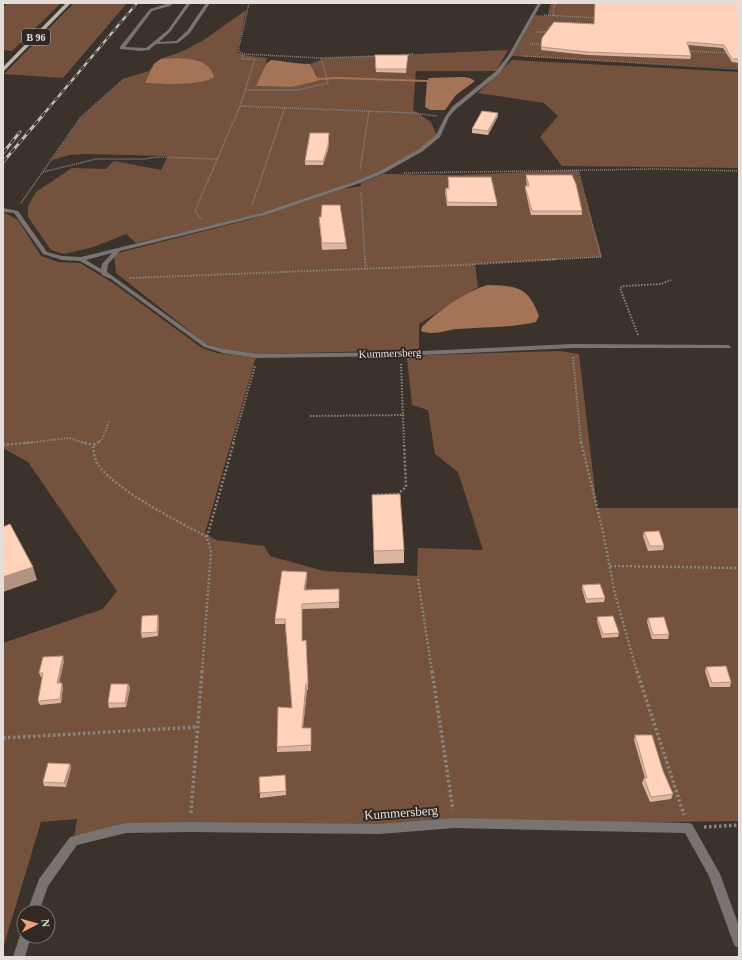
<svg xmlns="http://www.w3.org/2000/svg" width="742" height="960" font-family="Georgia,serif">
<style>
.green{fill:#74523e}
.water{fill:#a57356}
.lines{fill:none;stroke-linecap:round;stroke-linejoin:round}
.stream{fill:#a57356;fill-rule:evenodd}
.path-far3{stroke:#8b847f;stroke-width:1.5;stroke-dasharray:1 1;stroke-linecap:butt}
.path-far2{stroke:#8b847f;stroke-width:2;stroke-dasharray:1.5 1.5;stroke-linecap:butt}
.path-far1{stroke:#8b847f;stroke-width:2.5;stroke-dasharray:2 2;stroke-linecap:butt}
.path{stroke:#8b847f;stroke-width:3.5;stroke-dasharray:2.5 2.5;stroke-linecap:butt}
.lane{fill:#797471;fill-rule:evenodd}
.street{fill:#797471;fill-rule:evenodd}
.primary{fill:#bdb3ae;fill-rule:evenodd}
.rail-far1-casing{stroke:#bfb9b4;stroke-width:2.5}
.rail-casing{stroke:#bfb9b4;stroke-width:3}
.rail-far1{stroke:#312823;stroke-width:1.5;stroke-dasharray:5;stroke-linecap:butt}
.rail{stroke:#312823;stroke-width:2;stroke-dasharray:6;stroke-linecap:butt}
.wall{fill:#dbb59f}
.shaded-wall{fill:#b29382}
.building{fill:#ffd2b9;stroke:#b29382}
.labels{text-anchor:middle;stroke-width:4;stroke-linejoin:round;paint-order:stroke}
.shield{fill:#312823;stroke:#aea7a3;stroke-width:1}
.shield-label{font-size:10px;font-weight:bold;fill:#e4deda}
.street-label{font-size:11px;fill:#e4deda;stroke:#312823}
.near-street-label{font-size:13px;fill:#e4deda;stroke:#312823}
</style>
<rect width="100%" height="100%" fill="#3b322c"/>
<g class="green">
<polygon points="7,3 61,3 12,51 3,50 3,8"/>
<polygon points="74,3 127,3 63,78 4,74"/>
<polygon points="545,3 739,3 739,68 512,56 535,15 548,16 550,4"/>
<polygon points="246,10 237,52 243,55 267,58 264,70 256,86 291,87 317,76 310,64 326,58 508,50 496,71 416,71 413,110 431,122 437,136 419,150 380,172 355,182 252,216 136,243 126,234 94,247 64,254 51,250 28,217 28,206 36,192 72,168 106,169 114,161 161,170 168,156 84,154 69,155 52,160 81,118 126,78 149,71 154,64 160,59 181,52 204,40"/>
<polygon points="512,60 739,72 739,168 562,166 540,137 558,116 544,103 478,93"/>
<polygon points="577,170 602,257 475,264 478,287 419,324 419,350 258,354 222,349 206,344 116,273 114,254 255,218 342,189 361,186 361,183 383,174 456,175"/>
<polygon points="3,213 7,214 18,220 41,256 58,262 80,263 113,283 202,348 217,353 256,357 205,533 216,540 264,546 270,556 324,571 417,576 418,548 483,550 458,472 435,454 428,410 412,405 407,358 430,355 559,351 579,354 597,508 739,508 739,821 376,826 127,825 74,838 77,819 41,822 3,948 3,643 103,609 117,591 28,462 3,448"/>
</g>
<g class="water">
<path d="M177,58C192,59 210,60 214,77C202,86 160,84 145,83L154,64L161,59Z"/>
<path d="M271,60C284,61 296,64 310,64L318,79L317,81L291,87L256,86L266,64Z"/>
<polygon points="463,77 470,78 475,81 456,95 445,110 430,110 425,107 427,81 429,78"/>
<path d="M488,285C516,286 528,286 539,316L536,322C510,328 484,327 458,329C445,330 434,336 421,331L422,327C438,311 466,291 488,285Z"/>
</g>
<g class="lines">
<polygon class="stream" points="338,77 427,80 429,81 427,82 338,79 318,80 316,79 318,78"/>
<g class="path-far3">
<polyline points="249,3 238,51 243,54 321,58 377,56"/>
<polyline points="590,3 597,3"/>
<polyline points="544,15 597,18"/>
<polyline points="553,16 554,5 558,3"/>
<polyline points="536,32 549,32"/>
<polyline points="530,44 545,44"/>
<polyline points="688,51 729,53"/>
<polyline points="402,55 414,54"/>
<polyline points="523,56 739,69"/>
<polyline points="246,90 297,90 328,83 321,58"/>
<polyline points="240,106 414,113 437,116"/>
<polyline points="360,170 369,111"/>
<polyline points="43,172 96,159 144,159 157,157 218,159"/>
<polyline points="404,173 655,169 739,171"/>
<polyline points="361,192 365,260"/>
<polyline points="21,203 81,117 125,78"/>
<polyline points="252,205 285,107"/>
<polyline points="201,219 195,211 240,106 255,59 242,59 243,54"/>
<polyline points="542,260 601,257 578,170"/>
</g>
<g class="path-far2">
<polyline points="365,259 366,268"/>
<polyline points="130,278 462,265 559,259"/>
<polyline points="638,335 620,288 623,286 661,284 671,280"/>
<polyline points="573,357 581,443"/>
<polyline points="401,364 404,443"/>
<polyline points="310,416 404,415"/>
<polyline points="25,443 69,438 85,443"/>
<polyline points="97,443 102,440 109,421"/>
<polyline points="233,443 255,366"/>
</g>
<g class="path-far1">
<polyline points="81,442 93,445"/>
<path d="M99,442L93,445C94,451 94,458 97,463C116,491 176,520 207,537"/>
<polyline points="581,442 603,532 615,594 637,672"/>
<polyline points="3,445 35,442"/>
<polyline points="373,495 398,494 406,487 404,442"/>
<polyline points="610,566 739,568"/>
<polyline points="418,579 432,672"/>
<polyline points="202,672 211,552 207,537 234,442"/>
</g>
<g class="path">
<polyline points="432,671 453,810"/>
<polyline points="637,671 684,815"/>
<polyline points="3,738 197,727"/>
<polyline points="191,813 202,671"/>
<polyline points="704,827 739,825"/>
</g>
<g class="lane">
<polygon points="169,3 174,3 170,6 152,11 125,47 146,48 168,30 187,3 191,3 170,32 159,42 176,41 187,31 206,3 210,3 190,33 178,43 156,44 149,50 141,51 120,49 120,47 150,9"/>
<path d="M538,3L541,4L512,56L499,74L456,109L449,117L440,137L423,151L384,173L360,183L265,215L120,251L108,264L107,272L208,345L224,349L258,354L400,352L572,344L728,345L731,347L730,348H572L400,356L258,358L223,353L204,347L111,279L102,275L101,273L80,261L62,260L43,254L14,213L3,212V208L18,211L47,252L62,256L81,257L261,213L356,181L380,171L419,149L436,135L445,117L452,107L495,72L508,56ZM112,253L102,264L101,269L86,260Z"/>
</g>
<g class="street">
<polygon points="455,818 688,823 692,824 720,874 739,926 739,948 735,946 733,942 709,876 685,833 455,828 379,834 190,832 126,833 77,845 48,886 39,912 27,912 39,879 70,837 126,823 190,822 379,824"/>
<polygon points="24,931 24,936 31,936 25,957 13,957 21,932"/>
</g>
<polygon class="primary" points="66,3 71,3 3,72 3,67"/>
<g class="rail-far1-casing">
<polyline id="rail-far1" points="42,116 137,3"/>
</g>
<g class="rail-casing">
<g id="rail">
<polyline points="3,153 20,132"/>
<polyline points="3,162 43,115"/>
</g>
</g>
<use href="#rail-far1" class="rail-far1"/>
<use href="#rail" class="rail"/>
</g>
<g class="wall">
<polygon points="739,3 739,63 732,62 723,48 688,45 691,56 690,59 587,55 541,50 542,38 594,24"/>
<polygon points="408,55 406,73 376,72 375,58"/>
<polygon points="498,113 498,116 488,135 472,133 472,129"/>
<polygon points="329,137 328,150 323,165 305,165 305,161"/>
<polygon points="526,175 582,211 582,215 531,215 525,189 525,186 527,186 526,178"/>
<polygon points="448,177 497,203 497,206 447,206 445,192 446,188 448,189"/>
<polygon points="319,217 346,243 347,249 322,250"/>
<polygon points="372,495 404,550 404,563 374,564"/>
<polygon points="644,532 664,546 663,550 648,551 643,536"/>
<polygon points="307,572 307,577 305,590 339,589 339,608 302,609 302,641 306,640 308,690 307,690 303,728 311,728 311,751 277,752 277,747 292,708 285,624 275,624 275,619"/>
<polygon points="582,585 605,598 604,602 586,603 582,589"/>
<polygon points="597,617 619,633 618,637 602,638 597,621"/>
<polygon points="648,618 669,634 668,639 652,639 647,622"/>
<polygon points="159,619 158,636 142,638 141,633"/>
<polygon points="64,661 59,683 63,687 61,703 40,705 38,701 42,677 41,677 39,673"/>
<polygon points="706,667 731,682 730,687 710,687 705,671"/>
<polygon points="128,684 130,688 126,707 109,708 108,703"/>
<polygon points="635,735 663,771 673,794 671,799 650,802 642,783 644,778 645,778 634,740"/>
<polygon points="70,764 71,768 66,787 44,786 43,782"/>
<polygon points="285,775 286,795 260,798 260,793"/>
</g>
<g class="shaded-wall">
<polygon points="498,113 498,116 488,135 488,131"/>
<polygon points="329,137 328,150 323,165 323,161"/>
<polygon points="33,567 37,580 3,592 3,577"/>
<polygon points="307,572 307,577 305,595 304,590"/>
<polygon points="158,615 159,619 158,636 157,632"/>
<polygon points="63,656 64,661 58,688 57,683"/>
<polygon points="62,683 63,687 61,703 60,699"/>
<polygon points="128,684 130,688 126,707 125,703"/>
<polygon points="306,684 307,690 302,734 302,728"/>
<polygon points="70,764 71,768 66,787 64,783"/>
</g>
<g class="building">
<polygon points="595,3 739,3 739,59 732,59 724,45 687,42 691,56 588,52 541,47 542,38 554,22 594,24"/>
<polygon points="375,55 408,55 406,69 376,69"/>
<polygon points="482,111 498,113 488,131 472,129"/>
<polygon points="310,133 329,133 328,146 323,161 305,161"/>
<polygon points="526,175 572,175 576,184 582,211 532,211 525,186 529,186"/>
<polygon points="448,177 491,177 497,203 447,202 446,188 449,189"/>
<polygon points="322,205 340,205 346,243 322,243 319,217 321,217"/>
<polygon points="400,494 404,550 374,551 372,495"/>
<polygon points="10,524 33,567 3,577 3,527"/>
<polygon points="659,531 664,546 650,546 644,532"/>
<polygon points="282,571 307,572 304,590 339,589 339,602 302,604 302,641 306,640 308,684 306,684 302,728 311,728 311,745 277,747 278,707 292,708 285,619 275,619"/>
<polygon points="600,584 605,598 587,599 582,585"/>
<polygon points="158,615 157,632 141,633 142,616"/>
<polygon points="613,616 619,633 603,634 597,617"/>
<polygon points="664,617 669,634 653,635 648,618"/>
<polygon points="63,656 57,683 62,683 60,699 38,701 43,673 39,673 43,657"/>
<polygon points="726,666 731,682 712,683 706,667"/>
<polygon points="111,684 128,684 125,703 108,703"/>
<polygon points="635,735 652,735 663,771 673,794 651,797 644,778 647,778"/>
<polygon points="48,763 70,764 64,783 43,782"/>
<polygon points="285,775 286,791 260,793 259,777"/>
</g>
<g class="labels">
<rect class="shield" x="22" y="29" width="28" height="16" rx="3"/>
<g class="shield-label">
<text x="36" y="41">B 96</text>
</g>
<g class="street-label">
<text transform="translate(390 353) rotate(-2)" y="4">Kummersberg</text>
</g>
<g class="near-street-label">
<text transform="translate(401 812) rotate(-4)" y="5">Kummersberg</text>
</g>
</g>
<rect width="742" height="960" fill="none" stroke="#e4deda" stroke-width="8"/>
<g transform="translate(36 924) rotate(84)"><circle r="19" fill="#312823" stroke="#79716c"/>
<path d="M0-3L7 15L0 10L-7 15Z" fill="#efa377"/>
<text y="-6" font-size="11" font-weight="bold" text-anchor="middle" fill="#e4deda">N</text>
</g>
</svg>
